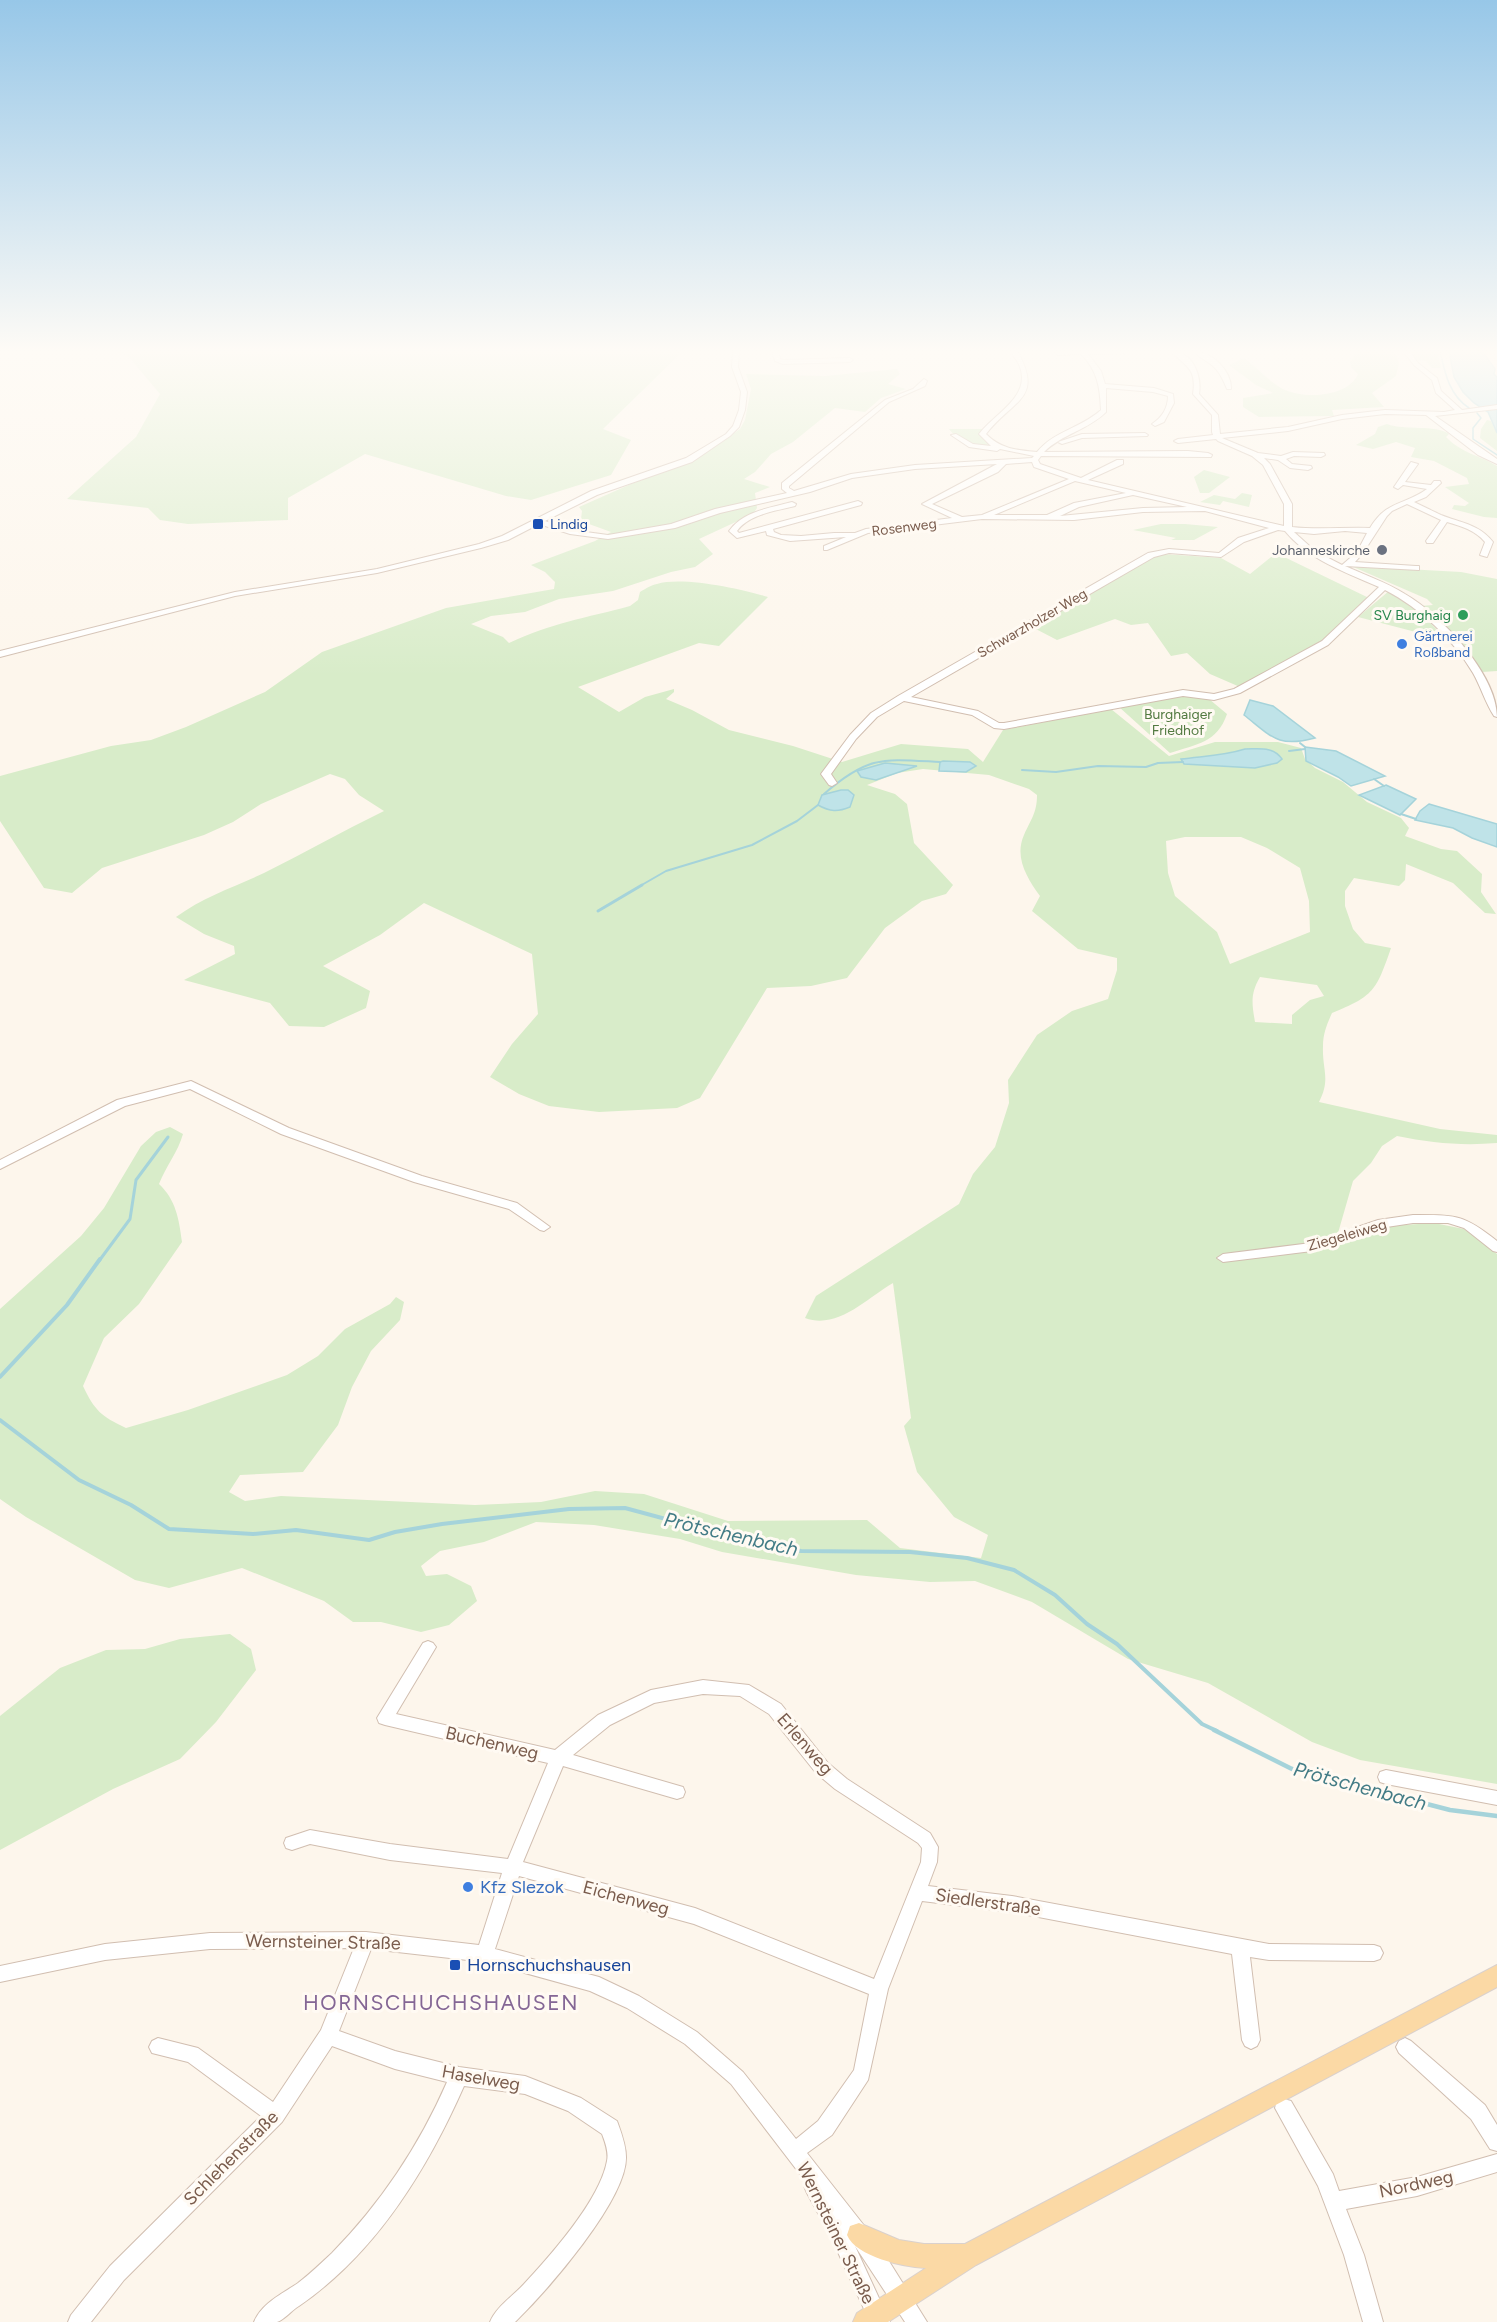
<svg xmlns="http://www.w3.org/2000/svg" width="1497" height="2322" font-family="Figtree,sans-serif">
<style>
.green{fill:#d8ecc9;fill-rule:evenodd}
.water{fill:#bfe3e8;stroke:#a5d3da;stroke-width:1.5}
.lines{fill:none;stroke-linecap:round;stroke-linejoin:round}
.stream-far4{stroke:#a5d3da;stroke-width:1.5}
.stream-far3{stroke:#a5d3da;stroke-width:2}
.stream-far2{stroke:#a5d3da;stroke-width:3}
.stream-far1{stroke:#a5d3da;stroke-width:4}
.stream{stroke:#a5d3da;stroke-width:4.5}
.minor-casing{stroke:#d1beb0;stroke-width:2}
.major-casing{stroke:#dad1cd;stroke-width:2}
.minor{fill:#fff;fill-rule:evenodd}
.major{fill:#fbd9a5;fill-rule:evenodd}
.transit-dot{fill:#1a4fb4;stroke:#fffaf3;stroke-width:2}
.worship-dot{fill:#6b7280;stroke:#fffaf3;stroke-width:2}
.leisure-dot{fill:#2e9e5b;stroke:#fffaf3;stroke-width:2}
.shop-dot{fill:#3f7fe0;stroke:#fffaf3;stroke-width:2}
.labels{text-anchor:middle;stroke-width:6;stroke-linejoin:round;paint-order:stroke}
.far-transit-label{font-size:14px;fill:#164399;stroke:#fffaf3;text-anchor:start}
.far-street-label{font-size:14px;fill:#7a5c4d;stroke:#fffaf3}
.far-worship-label{font-size:14px;fill:#5b616d;stroke:#fffaf3;text-anchor:end}
.far-leisure-label{font-size:14px;fill:#27864d;stroke:#fffaf3;text-anchor:end}
.far-shop-label{font-size:14px;fill:#366cbe;stroke:#fffaf3;text-anchor:start}
.far-park-label{font-size:14px;fill:#537a41;stroke:#fffaf3}
.street-label{font-size:15px;fill:#7a5c4d;stroke:#fffaf3}
.near-street-label{font-size:18px;fill:#7a5c4d;stroke:#fffaf3}
.near-shop-label{font-size:18px;fill:#366cbe;stroke:#fffaf3;text-anchor:start}
.near-transit-label{font-size:18px;fill:#164399;stroke:#fffaf3;text-anchor:start}
.near-water-label{font-size:20px;font-style:italic;fill:#437c86;stroke:#fffaf3}
.near-quarter-label{font-size:21px;letter-spacing:1.5px;fill:#846695;stroke:#fffaf3}
</style>
<rect width="100%" height="100%" fill="#fdf6ec"/>
<g class="green">
<polygon points="112,351 674,351 681,353 603,429 631,440 611,475 531,500 506,496 365,454 288,498 288,520 188,524 160,520 148,508 67,499 136,437 160,394 128,356"/>
<path d="M1356,351H1394L1399,363L1396,376L1372,393L1384,407L1332,410L1334,416L1259,417L1243,407V398L1273,393L1256,385L1229,365L1244,358C1259,368 1269,383 1285,390C1306,399 1348,397 1358,374L1351,367L1350,362L1357,353Z"/>
<polygon points="1409,351 1437,351 1441,368 1432,368 1426,361 1416,360"/>
<path d="M897,369L900,374L888,384L906,389L881,398L865,412L835,408L793,442L771,454L755,472L744,479L770,487L755,493L757,508L753,514L699,539L713,554L695,567L671,572L613,591L559,599L525,612L491,616L471,624L503,637L509,643C551,623 586,618 630,606L638,600L640,592C645,589 651,585 657,584C682,576 742,589 768,597L719,646L699,643L578,687L619,712L645,697L674,689V692L666,699L692,710L729,730L793,746L842,762L901,744L968,749L983,762L1003,730L1111,709L1169,756L1215,742H1278L1301,748L1305,759L1315,768L1343,782L1367,802L1401,818L1409,828L1405,836L1441,849L1457,851L1482,874L1481,892L1496,914L1485,913L1453,883L1406,864L1405,880L1399,886L1354,878L1345,891V906L1353,929L1365,943L1391,948C1376,991 1374,996 1332,1013C1327,1024 1323,1034 1323,1046C1322,1070 1331,1079 1319,1102L1440,1129L1497,1135V1143C1462,1146 1431,1143 1397,1136L1382,1146L1371,1163L1353,1181L1338,1233H1365L1387,1226L1434,1223L1464,1229L1497,1254V1784L1360,1760L1312,1742L1208,1683L1128,1659L1032,1602L975,1581L930,1582L856,1575L722,1552L680,1539L594,1525L536,1522L484,1542L440,1551L421,1566L426,1576L447,1574L471,1586L477,1601L449,1625L421,1632L381,1622H353L324,1601L242,1568L169,1588L135,1580L26,1517L0,1499V1309L81,1236L104,1208L141,1146L156,1132L170,1127L183,1134C178,1152 166,1166 159,1184C176,1200 179,1219 182,1242L139,1304L104,1338L83,1386C95,1411 101,1416 126,1428L188,1410L287,1375L318,1356L345,1329L390,1304L396,1297L404,1302L400,1320L371,1351L352,1387L338,1425L303,1472L240,1475L229,1492L245,1501L281,1496L475,1505L541,1502L595,1491L644,1494L728,1521L867,1520L900,1548L981,1558L988,1535L954,1517L917,1472L904,1426L911,1418L893,1283C867,1298 838,1330 805,1318L816,1296L959,1204L973,1174L995,1147L1009,1103L1008,1080L1037,1035L1072,1011L1108,999L1117,970V958L1078,949L1032,911L1040,896C1027,878 1014,857 1024,835C1031,819 1037,813 1037,795L1029,789L989,775L923,769L897,773L867,785L895,794L907,804L914,843L953,885L946,894L922,901L885,928L847,978L811,986L767,988L700,1098L677,1108L599,1112L549,1106L519,1094L490,1077L512,1044L538,1014L532,954L424,903L380,935L323,966L370,991L366,1008L324,1027L289,1026L270,1003L184,980L235,954L234,946L204,934L176,917C203,897 234,887 264,873C304,853 343,831 384,811L359,795L345,779L330,774L261,804L233,822L204,835L102,868L72,893L44,888L0,821V776L111,746L151,740L186,727L265,692L322,652L446,608L554,589L555,582L545,572L531,565L595,541L611,532L589,524L581,519L582,511L579,507L640,480L694,461L740,429L745,420L751,389L746,374L825,376ZM1185,837H1241L1267,848L1300,868L1309,901L1310,932L1230,964L1217,932L1175,896L1168,873L1166,841ZM1260,977L1317,985L1324,996L1310,1000L1292,1015V1024L1255,1022C1252,1004 1250,994 1260,977Z"/>
<polygon points="1487,420 1491,421 1497,433 1497,451 1480,438 1481,429"/>
<path d="M1387,424C1405,431 1435,424 1449,434L1446,437C1463,454 1477,454 1497,466V518L1484,517L1452,509L1454,505L1465,506L1469,503L1445,487L1469,484L1467,478L1434,461L1411,457L1415,448L1396,442L1373,449L1356,445L1375,434L1378,427Z"/>
<path d="M949,429H986L982,434L999,449C981,448 961,444 949,429Z"/>
<polygon points="1204,470 1230,477 1209,493 1200,493 1194,477"/>
<polygon points="1242,493 1252,495 1249,507 1223,501 1220,505 1200,502 1214,495 1235,499"/>
<polygon points="1161,524 1185,524 1218,527 1194,540 1171,540 1176,538 1133,530"/>
<polygon points="1276,553 1369,598 1322,642 1240,687 1210,674 1187,653 1171,656 1148,623 1131,625 1115,619 1057,640 1032,627 1136,565 1163,554 1221,558 1250,574"/>
<polygon points="1351,566 1461,572 1497,579 1497,671 1482,672 1420,606 1433,605 1427,599"/>
<polygon points="1389,591 1413,605 1439,632 1435,637 1358,617"/>
<path d="M1182,696L1209,699L1227,714C1217,743 1197,744 1170,753L1118,706Z"/>
<polygon points="230,1634 251,1649 256,1670 216,1722 180,1759 113,1789 0,1850 0,1716 60,1668 106,1650 145,1649 180,1639"/>
</g>
<g class="water">
<polygon points="1449,351 1482,351 1495,369 1494,374 1497,377 1497,433 1488,412 1474,403 1463,392 1454,377"/>
<path d="M1250,700L1273,706L1315,738C1278,748 1272,737 1244,715Z"/>
<polygon points="1305,747 1336,751 1385,776 1351,786 1338,777 1306,761"/>
<path d="M1245,749C1259,749 1273,746 1282,759L1277,763L1255,768L1184,764L1181,759C1203,756 1223,756 1245,749Z"/>
<polygon points="943,761 970,762 976,766 966,772 939,771 940,762"/>
<polygon points="885,763 917,766 876,780 861,777 857,771"/>
<polygon points="1386,785 1416,799 1400,815 1359,795"/>
<path d="M841,790H848L854,795L850,807C838,812 830,812 818,805L822,795Z"/>
<polygon points="1429,804 1497,824 1497,847 1472,838 1453,828 1415,820 1420,811"/>
</g>
<g class="lines">
<g class="stream-far4">
<path d="M1440,351C1445,373 1449,395 1469,408"/>
<polyline points="1477,413 1481,418 1473,428 1473,439 1497,455"/>
</g>
<g class="stream-far3">
<polyline points="1300,743 1305,747"/>
<polyline points="1289,751 1305,749"/>
<polyline points="1022,770 1056,772 1098,766 1146,767 1158,763 1183,762"/>
<polyline points="1374,779 1384,786"/>
<path d="M824,794C869,755 883,759 940,762"/>
<polyline points="1401,814 1416,819"/>
<polyline points="640,886 666,871 752,845 797,821 818,805"/>
</g>
<g class="stream-far2">
<polyline points="598,911 642,885"/>
<polyline points="99,1261 130,1219 136,1180 168,1137"/>
</g>
<g class="stream-far1">
<polyline points="0,1377 67,1305 100,1259"/>
<polyline points="0,1420 79,1480 131,1505 169,1529 253,1534 296,1530 369,1540 395,1532 442,1524 569,1509 625,1508 736,1538 801,1551 910,1552 967,1558 1014,1570 1055,1595 1087,1624 1117,1644 1202,1724 1217,1731"/>
</g>
<polyline class="stream" points="1214,1730 1292,1769 1450,1810 1497,1816"/>
<g class="minor-casing">
<g id="minor">
<path d="M733,351H739L738,367L747,392L745,410L739,427L730,436L692,462L597,495L545,521L571,530L608,535L671,524L715,509L787,493L782,489V483L885,400L913,389L924,379L927,381L925,386L889,402L789,486V488L794,491L851,474L915,465L1032,458L1034,456L1000,449L997,451L969,447L951,435L956,434L973,444L991,446L979,434C994,414 1031,397 1020,367C1018,361 1013,356 1011,351H1017C1045,399 1012,400 986,434C1001,449 1016,450 1037,452C1054,431 1081,428 1101,410C1100,388 1098,371 1081,354L1058,355L1055,353L1056,352L1129,351L1126,353L1088,354L1101,371L1105,384L1154,388L1173,394L1174,403L1164,422L1155,426L1152,424C1161,418 1168,409 1168,396L1153,392L1106,388V412C1088,430 1062,434 1044,452L1188,451L1208,453L1212,455L1211,457L1041,456L1038,460L1040,464L1081,478L1117,460H1123V464L1088,480L1284,526V504L1263,465L1252,456L1218,441L1216,439L1178,443L1174,441L1178,439L1213,435L1212,432V415L1193,394C1197,368 1186,367 1171,351C1193,351 1202,376 1199,394L1218,415L1220,434L1288,427L1342,415L1385,410L1444,412L1455,410L1436,393L1432,380L1414,365L1403,351H1409L1418,363L1437,378L1441,391L1462,410L1497,405V409L1435,416L1497,459V464L1478,455L1426,415L1385,414L1342,419L1288,431L1222,438L1258,453L1281,456L1293,452L1324,453L1325,455L1321,457L1294,456L1286,459L1292,464L1311,466L1312,468L1308,470L1290,468L1278,460L1264,458L1270,464L1292,504V527C1318,530 1344,527 1370,528C1387,500 1403,506 1427,489L1403,485L1398,489L1394,487L1411,462L1418,464L1405,482L1431,485L1434,481H1440L1441,483L1426,497L1414,502C1423,506 1432,511 1441,515C1461,523 1479,524 1493,542L1487,557L1480,555L1485,542C1475,530 1461,526 1447,522L1433,543H1427L1426,541L1441,520L1407,504L1392,511L1387,516L1363,553L1355,562L1416,566H1419V570L1345,566C1365,575 1386,582 1405,594C1440,614 1497,674 1497,717L1494,716C1485,702 1481,687 1473,673C1453,639 1420,608 1385,590L1328,645L1240,693L1214,700L1183,696L1004,729L994,728L972,715L904,701L877,717L856,739L831,774L837,783L832,786L829,785L821,774L850,735L871,713L898,696L1148,553L1169,549L1219,553L1238,538L1269,528L1205,511L1143,512L1074,520L982,519L868,533L827,550H824V546L846,537L790,541L767,535L766,531L737,538L729,531C743,511 770,508 792,502L796,504L795,506C776,511 749,514 737,531L739,533L858,501L862,503L861,505L773,529L774,532L781,535L801,536L834,533H855L866,529L952,518L922,504L997,464L915,469L852,478L810,492L720,513L675,528L608,539L570,534L539,524L508,540L481,548L377,573L235,596L0,657V651L235,592L377,569L479,544L502,536L591,491L686,458L726,434L733,426L739,410L741,392L732,367ZM1032,462L1034,467L1069,479L982,515L962,517L932,504L998,472L1006,464ZM1075,481L1126,493L1074,503L1047,515H994ZM1133,495L1187,507L1143,508L1060,516L1079,507ZM1278,530L1285,531C1309,560 1345,572 1379,587L1322,641L1234,689L1214,694L1183,690L1004,723H999L978,711L911,697L1154,557L1169,553L1221,557L1244,542ZM1345,531L1367,533L1357,552L1342,565L1315,551L1294,532L1314,534Z"/>
<polygon points="772,351 778,351 780,359 784,360 850,358 853,360 850,362 783,364 775,361"/>
<path d="M1192,351C1211,350 1232,371 1231,389H1227C1217,364 1212,366 1192,351Z"/>
<polygon points="1145,433 1148,435 1147,436 1082,438 1062,444 1058,442 1082,434"/>
<polygon points="191,1081 289,1128 422,1176 517,1203 550,1227 544,1231 540,1230 509,1209 414,1182 281,1134 190,1089 125,1106 0,1169 0,1160 117,1100"/>
<path d="M1413,1215C1456,1215 1463,1214 1497,1241V1252L1493,1251L1464,1228L1448,1223H1413L1380,1228L1312,1251L1223,1262L1217,1258L1223,1254L1311,1243L1378,1220Z"/>
<path d="M428,1641L433,1643L436,1647L396,1714L555,1750L598,1715L651,1690L703,1680L749,1685L781,1704L828,1763L847,1779L930,1833L938,1847L937,1862L928,1886L1012,1896L1269,1944L1374,1945L1380,1947L1383,1953L1380,1959L1374,1961L1269,1960L1250,1957L1260,2040L1257,2046L1251,2049L1245,2046L1242,2040L1232,1954L1012,1912L922,1901L888,1989L868,2080L832,2135L807,2153L877,2242L927,2322H905L855,2246L890,2322H870L831,2237L807,2193L804,2186L806,2182L731,2084L685,2044L627,2008L590,1991L485,1962L371,1949L339,2031L395,2051L459,2067L525,2076L581,2098L617,2121C621,2132 626,2145 626,2157C627,2200 546,2292 515,2322H490C496,2307 513,2296 524,2284C551,2255 600,2200 607,2161C609,2152 605,2142 602,2134L568,2111L525,2094L464,2086C427,2170 376,2253 299,2306C292,2310 284,2320 277,2322C271,2322 261,2322 254,2322C262,2303 282,2294 298,2283C310,2274 321,2263 332,2253C381,2203 419,2146 447,2082L395,2069L332,2046L282,2122L124,2280L91,2322H68L71,2315L110,2266L261,2116L188,2062L152,2053L149,2047L152,2041L158,2038L198,2048L273,2102L321,2030L354,1948L210,1949L105,1960L0,1982V1966L105,1944L210,1933L366,1932L479,1945L502,1873L390,1860L310,1844L292,1850L286,1848L284,1843L286,1838L310,1830L390,1844L508,1859L548,1763L385,1725L379,1723L377,1718L423,1643ZM703,1694L740,1696L769,1714L816,1773L835,1789L918,1843L922,1848L921,1862L874,1979L695,1908L523,1862L563,1766L677,1799L683,1797L685,1792L683,1787L573,1755L610,1725L654,1703ZM519,1876L694,1924L869,1994L854,2070L818,2121L796,2139L743,2072L697,2032L639,1996L599,1977L495,1949Z"/>
<polygon points="1386,1770 1497,1791 1497,1805 1386,1784 1380,1782 1378,1777 1380,1772"/>
<polygon points="1405,2038 1411,2041 1485,2105 1497,2125 1497,2151 1490,2149 1471,2119 1399,2053 1396,2047 1399,2041"/>
<polygon points="1284,2099 1291,2101 1333,2174 1339,2191 1417,2177 1497,2154 1497,2172 1417,2196 1346,2209 1364,2255 1383,2322 1363,2322 1344,2255 1318,2186 1275,2108 1277,2101"/>
</g>
</g>
<g class="major-casing">
<path id="major" d="M1497,1965V1987L976,2265L888,2322H853L857,2313L926,2268C904,2267 856,2257 847,2235L850,2226L859,2223L899,2240L924,2244H965Z"/>
</g>
<use href="#minor" class="minor"/>
<use href="#major" class="major"/>
</g>
<linearGradient id="sky" x2="0" y2="1"><stop stop-color="#97c7e8"/><stop offset="0.52" stop-color="#fefbf6"/><stop offset="1" stop-color="#fefbf6" stop-opacity="0"/></linearGradient>
<rect width="1497" height="676" fill="url(#sky)"/>
<g class="transit-dot">
<rect x="532" y="518" width="12" height="12" rx="3"/>
<rect x="449" y="1959" width="12" height="12" rx="3"/>
</g>
<circle class="worship-dot" cx="1382" cy="550" r="6"/>
<circle class="leisure-dot" cx="1463" cy="615" r="6"/>
<g class="shop-dot">
<circle cx="1402" cy="644" r="6"/>
<circle cx="468" cy="1887" r="6"/>
</g>
<g class="labels">
<g class="far-transit-label">
<text x="550" y="529">Lindig</text>
</g>
<g class="far-street-label">
<text transform="translate(904 527) rotate(-7)" y="5">Rosenweg</text>
<text transform="translate(1032 623) rotate(-30)" y="5">Schwarzholzer Weg</text>
</g>
<g class="far-worship-label">
<text x="1370" y="555">Johanneskirche</text>
</g>
<g class="far-leisure-label">
<text x="1451" y="620">SV Burghaig</text>
</g>
<g class="far-shop-label">
<text x="1414" y="641">Gärtnerei<tspan x="1414" dy="16">Roßband</tspan></text>
</g>
<g class="far-park-label">
<text x="1178" y="719">Burghaiger<tspan x="1178" dy="16">Friedhof</tspan></text>
</g>
<g class="street-label">
<text transform="translate(1347 1235) rotate(-16)" y="5">Ziegeleiweg</text>
</g>
<g class="near-street-label">
<text transform="translate(492 1743) rotate(13)" y="6">Buchenweg</text>
<text transform="translate(805 1744) rotate(49)" y="6">Erlenweg</text>
<text transform="translate(626 1898) rotate(15)" y="6">Eichenweg</text>
<text transform="translate(988 1902) rotate(8)" y="6">Siedlerstraße</text>
<text transform="translate(323 1942) rotate(1)" y="6">Wernsteiner Straße</text>
<text transform="translate(481 2078) rotate(10)" y="6">Haselweg</text>
<text transform="translate(231 2158) rotate(-45)" y="6">Schlehenstraße</text>
<text transform="translate(1416 2184) rotate(-12)" y="6">Nordweg</text>
<text transform="translate(836 2233) rotate(64)" y="6">Wernsteiner Straße</text>
</g>
<g class="near-shop-label">
<text x="480" y="1893">Kfz Slezok</text>
</g>
<g class="near-transit-label">
<text x="467" y="1971">Hornschuchshausen</text>
</g>
<g class="near-water-label">
<text transform="translate(731 1534) rotate(13)" y="7">Prötschenbach</text>
<text transform="translate(1360 1786) rotate(15)" y="7">Prötschenbach</text>
</g>
<g class="near-quarter-label">
<text x="441" y="2010">HORNSCHUCHSHAUSEN</text>
</g>
</g>
</svg>
